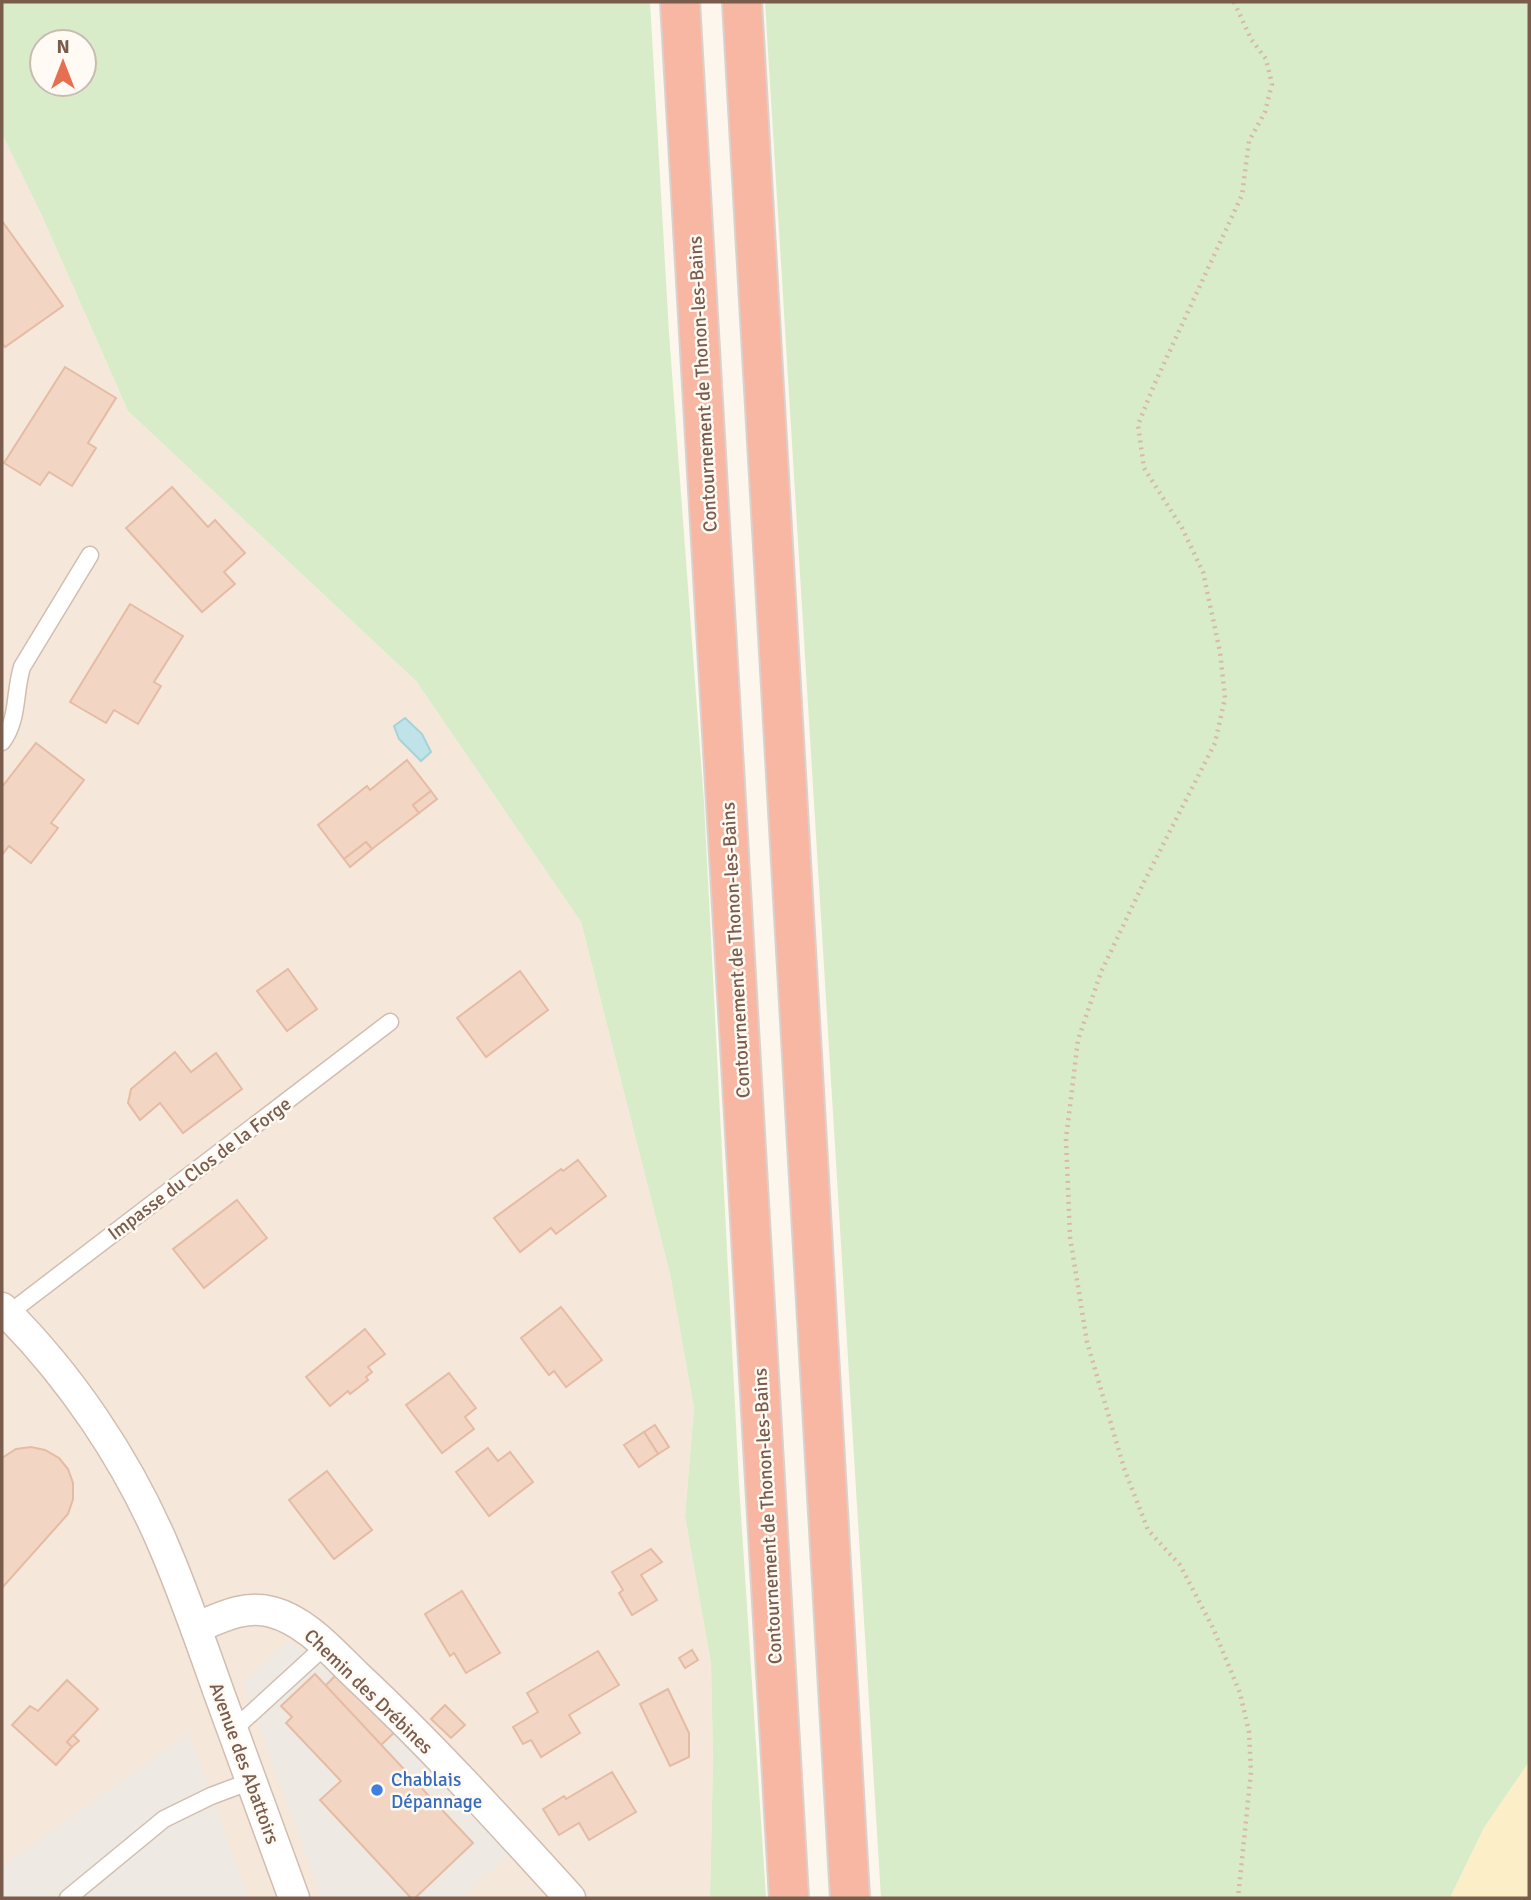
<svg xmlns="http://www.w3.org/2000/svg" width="1531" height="1900" font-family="Signika,sans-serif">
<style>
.residential{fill:#f5e8da}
.industrial{fill:#efe9e4}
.green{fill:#d8ecc9;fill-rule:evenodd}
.sand{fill:#fcefc7}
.water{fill:#bfe3e8;stroke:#a5d3da;stroke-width:2}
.building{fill:#f3d5c3;stroke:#e6bba3;stroke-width:2}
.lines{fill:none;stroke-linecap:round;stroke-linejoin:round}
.lane-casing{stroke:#d1beb0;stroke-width:19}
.street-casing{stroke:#d1beb0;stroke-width:33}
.highway-casing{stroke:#dad1cd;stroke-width:42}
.path{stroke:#d9b8a5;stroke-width:4.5;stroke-dasharray:2 5;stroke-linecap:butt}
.lane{stroke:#fff;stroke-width:16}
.street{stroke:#fff;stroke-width:30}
.highway{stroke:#f7b7a3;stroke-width:38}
.shop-dot{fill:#3f7fe0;stroke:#fffaf3;stroke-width:2.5}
.labels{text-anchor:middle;stroke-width:5;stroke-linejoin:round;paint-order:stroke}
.street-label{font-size:19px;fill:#7a5c4d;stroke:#fffaf3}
.shop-label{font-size:19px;fill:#366cbe;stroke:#fffaf3;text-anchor:start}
</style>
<rect width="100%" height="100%" fill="#fdf6ec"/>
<polygon class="residential" points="2,134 42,216 128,411 416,681 581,922 670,1274 694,1408 685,1516 711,1664 713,1760 710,1898 2,1898"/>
<g class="industrial">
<polygon points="289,1641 338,1673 512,1852 460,1898 322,1898 243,1682"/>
<polygon points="189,1733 248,1898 2,1898 2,1867"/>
</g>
<g class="green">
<path d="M2,2H650L669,333L704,802L739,1484L766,1898H710L713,1760L711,1664L685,1516L694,1408L670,1274L581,922L416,681L128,411L42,216L2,134ZM42,42H84V84H42Z"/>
<polygon points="765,2 1529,2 1529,1762 1484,1828 1450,1898 881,1898"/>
</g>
<polygon class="sand" points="1529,1762 1529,1898 1450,1898 1484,1828"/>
<polygon class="water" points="405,718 422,734 431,752 421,761 399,739 394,726"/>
<g class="building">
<polygon points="2,221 63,306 5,347 2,343"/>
<polygon points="65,367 116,398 88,443 96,448 72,486 49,472 40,485 4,463"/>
<polygon points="172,487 208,527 215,520 245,553 224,572 235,584 202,612 126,528"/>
<polygon points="130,604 183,636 154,682 161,686 138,724 114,710 106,723 70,702"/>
<polygon points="36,743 84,780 51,823 58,828 31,863 9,846 2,855 2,787"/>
<polygon points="407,760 431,791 413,805 419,813 372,849 366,842 344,859 318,825 367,786 370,790"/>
<polygon points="431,791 437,799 419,813 413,805"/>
<polygon points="366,842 372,849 350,867 344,859"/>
<polygon points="288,969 317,1009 287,1031 257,991"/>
<polygon points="520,971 548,1010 486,1057 457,1018"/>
<polygon points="175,1052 191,1072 216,1053 242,1089 183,1133 160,1103 140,1120 128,1103 131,1089"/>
<polygon points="578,1160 606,1196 556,1234 551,1228 520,1252 494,1218 561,1169 563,1171"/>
<polygon points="237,1200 267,1238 204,1288 173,1249"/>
<polygon points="561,1307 602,1360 566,1387 554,1371 549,1375 521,1338"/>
<polygon points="365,1329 385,1354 368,1367 372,1372 366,1377 368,1380 350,1394 348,1391 330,1406 306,1377"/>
<polygon points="449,1373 476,1408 465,1417 474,1429 442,1453 406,1405"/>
<polygon points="655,1425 669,1447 658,1454 644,1432"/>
<polygon points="644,1432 658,1454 639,1467 624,1445"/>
<polygon points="31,1447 45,1450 59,1458 68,1469 73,1483 73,1499 68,1514 2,1588 2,1458 16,1449"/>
<polygon points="488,1448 498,1461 510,1452 533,1482 489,1516 456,1472"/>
<polygon points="327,1471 372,1530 334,1559 289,1500"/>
<polygon points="651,1549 662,1562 641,1575 657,1600 632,1615 619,1593 623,1590 612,1572"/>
<polygon points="462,1591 500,1653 466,1673 454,1653 450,1656 425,1614"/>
<polygon points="692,1650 698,1660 685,1668 679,1658"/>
<polygon points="598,1651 619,1685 569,1715 580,1733 541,1757 531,1740 523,1744 513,1727 538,1712 527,1693"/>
<polygon points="338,1673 398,1729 381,1745 325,1686"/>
<polygon points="315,1674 473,1843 415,1898 411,1898 320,1800 341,1781 286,1723 292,1717 281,1706"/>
<polygon points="67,1680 98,1709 67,1742 72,1747 56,1765 12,1725 30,1706 38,1711"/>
<polygon points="668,1689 689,1733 689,1757 670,1766 640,1704"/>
<polygon points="445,1705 465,1725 451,1738 431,1719"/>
<polygon points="73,1735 79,1741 72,1747 67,1742"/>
<polygon points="612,1772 636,1812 589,1840 579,1823 559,1835 543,1809 564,1796 566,1799"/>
</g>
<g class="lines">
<g class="lane-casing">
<g id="lane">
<path d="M2,742C19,719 14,693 22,667L90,555"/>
<polyline points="8,1314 390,1022"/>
<polyline points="233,1730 325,1646"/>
<polyline points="68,1898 164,1819 211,1796 251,1781"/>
</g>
</g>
<g class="street-casing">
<g id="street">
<path d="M2,1308C70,1375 128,1461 165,1549C185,1596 202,1645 219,1693C244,1762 269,1830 294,1898"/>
<path d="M196,1628C219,1618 246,1604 272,1612C306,1621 332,1652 356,1675C432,1746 501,1822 570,1898"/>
</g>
</g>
<g class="highway-casing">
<g id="highway">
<polyline points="680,2 789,1898"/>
<polyline points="742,2 850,1898"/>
</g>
</g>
<polyline class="path" points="1234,2 1251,39 1266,59 1272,84 1265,112 1249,141 1242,195 1154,385 1138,425 1144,468 1182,528 1203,572 1220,652 1225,698 1215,743 1144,882 1101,972 1078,1040 1066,1139 1070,1237 1087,1342 1124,1468 1148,1530 1180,1565 1213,1628 1240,1693 1249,1732 1251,1772 1238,1898"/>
<use href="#lane" class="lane"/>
<use href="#street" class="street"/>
<use href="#highway" class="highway"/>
</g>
<circle class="shop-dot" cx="377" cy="1790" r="7"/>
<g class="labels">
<g class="street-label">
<text transform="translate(702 384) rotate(-93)" y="7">Contournement de Thonon-les-Bains</text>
<text transform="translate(735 950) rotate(-93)" y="7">Contournement de Thonon-les-Bains</text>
<text transform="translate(199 1168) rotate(-37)" y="7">Impasse du Clos de la Forge</text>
<text transform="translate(767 1516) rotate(-93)" y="7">Contournement de Thonon-les-Bains</text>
<text transform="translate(369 1691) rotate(44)" y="7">Chemin des Drébines</text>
<text transform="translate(245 1763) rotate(70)" y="7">Avenue des Abattoirs</text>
</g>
<g class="shop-label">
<text x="391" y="1786">Chablais<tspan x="391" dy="22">Dépannage</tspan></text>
</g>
</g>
<rect width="1531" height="1900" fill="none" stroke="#7a5c4d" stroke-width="7"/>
<g transform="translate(63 63)"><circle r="33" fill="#fffaf3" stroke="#cabbb1" stroke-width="2"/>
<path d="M0-5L12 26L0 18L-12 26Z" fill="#e76f51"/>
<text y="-10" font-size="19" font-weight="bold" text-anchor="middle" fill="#7a5c4d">N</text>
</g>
</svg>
